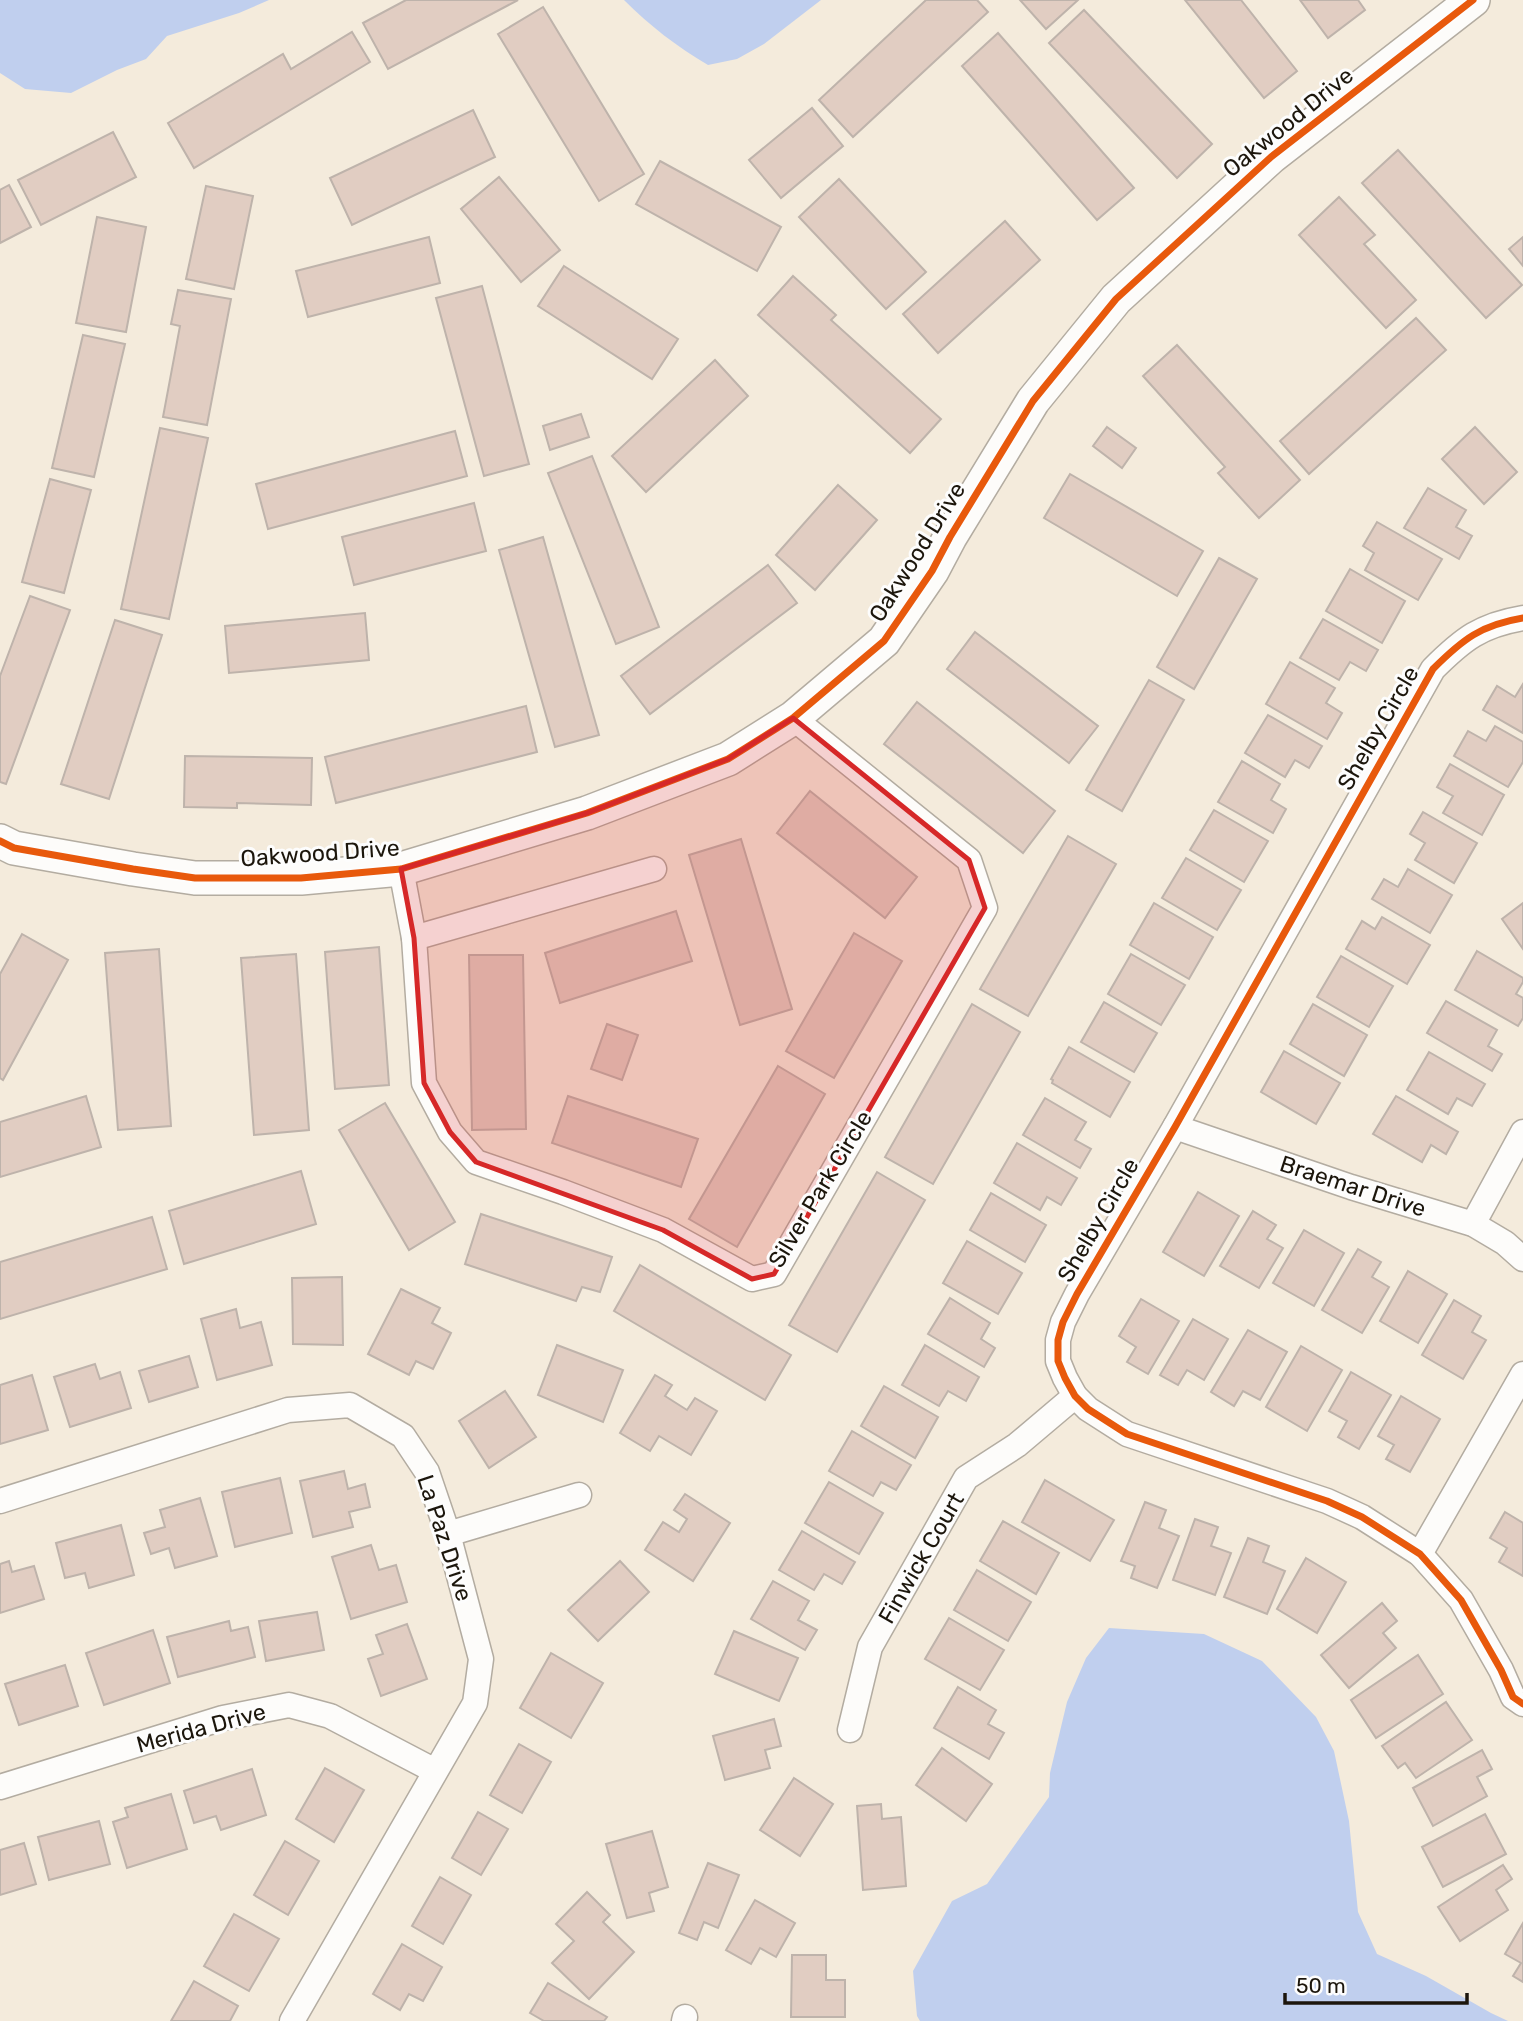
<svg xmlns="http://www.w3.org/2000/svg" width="1523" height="2021" font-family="Rubik,sans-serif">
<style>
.water{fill:#c0cfee}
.building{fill:#e1cdc2;stroke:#beb3ab;stroke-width:2}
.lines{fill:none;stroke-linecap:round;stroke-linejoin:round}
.street-casing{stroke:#b3aca1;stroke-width:27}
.secondary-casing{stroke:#b3aca1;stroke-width:36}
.street{stroke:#fdfcfa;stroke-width:24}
.secondary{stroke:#fdfcfa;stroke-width:33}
.cycleway-casing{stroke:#fdfdfd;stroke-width:11}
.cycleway{stroke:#e8590c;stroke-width:7}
.marked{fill:#d62828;fill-opacity:0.2;stroke:#d62828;stroke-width:5;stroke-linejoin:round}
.labels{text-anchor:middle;stroke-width:6;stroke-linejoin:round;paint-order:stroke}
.street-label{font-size:23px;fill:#1c160c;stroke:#fdfdfd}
</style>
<rect width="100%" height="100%" fill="#f4ebdc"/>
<g class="water">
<polygon points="0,0 269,0 239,13 167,36 146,59 117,70 71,93 25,89 0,73"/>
<path d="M624,0H821L764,44L737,59L708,65C677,47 649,25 624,0Z"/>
<polygon points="1109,1628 1204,1634 1262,1661 1316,1717 1334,1751 1349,1821 1358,1912 1377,1954 1426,1976 1491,2013 1508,2021 920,2021 917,2016 913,1971 952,1901 987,1884 1049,1797 1050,1773 1067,1702 1086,1658"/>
</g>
<g class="building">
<polygon points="406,0 518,0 388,69 363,23"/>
<polygon points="926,0 977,0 988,12 853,137 819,100"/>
<polygon points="1020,0 1078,0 1046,29"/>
<polygon points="1185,0 1241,0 1297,71 1264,98"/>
<polygon points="1300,0 1358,0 1365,10 1328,38"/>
<polygon points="543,7 644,174 599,201 498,34"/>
<polygon points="1084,10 1212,144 1177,178 1049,43"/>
<polygon points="352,32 370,62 194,168 168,123 283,54 291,69"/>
<polygon points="998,33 1134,188 1097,220 962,66"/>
<polygon points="812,108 843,146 781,198 749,160"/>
<polygon points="473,110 495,157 352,225 330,178"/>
<polygon points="113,132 136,177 41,225 18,180"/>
<polygon points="1398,150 1522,285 1486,318 1362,183"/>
<polygon points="660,161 781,227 757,271 636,204"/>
<polygon points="499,177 560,250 521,282 461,209"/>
<polygon points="839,179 926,272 886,309 799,217"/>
<polygon points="9,185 31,227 0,243 0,190"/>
<polygon points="206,186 253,196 234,289 186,279"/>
<polygon points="1339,197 1375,235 1364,244 1416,300 1386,328 1299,235"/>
<polygon points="97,217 146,227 126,332 76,323"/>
<polygon points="1005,221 1040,260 938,353 903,314"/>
<polygon points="429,237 440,283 308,317 296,271"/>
<polygon points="1523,237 1523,266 1509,249"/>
<polygon points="564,266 678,339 652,379 538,306"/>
<polygon points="793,276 836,315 831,320 941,419 910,453 758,315"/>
<polygon points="482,286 529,464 484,476 436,298"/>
<polygon points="178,290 231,299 207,425 163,417 180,326 171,324"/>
<polygon points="1416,318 1446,350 1309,474 1280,441"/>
<polygon points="83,335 125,344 94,477 52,468"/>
<polygon points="1177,345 1300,480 1259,518 1218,473 1225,467 1143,376"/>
<polygon points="715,360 748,396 646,492 612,456"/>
<polygon points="581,414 589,437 550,450 543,426"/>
<polygon points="1107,427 1136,448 1122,468 1093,446"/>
<polygon points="1475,427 1517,472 1484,504 1442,459"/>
<polygon points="160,428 208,438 169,619 121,609"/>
<polygon points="455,431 467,476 268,529 256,484"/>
<polygon points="592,456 659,627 616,644 548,473"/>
<polygon points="1070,474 1203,551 1177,596 1044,518"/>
<polygon points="50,479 91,490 64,593 22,582"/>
<polygon points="838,485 877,520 815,590 776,555"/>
<polygon points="1428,488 1466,510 1456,527 1472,536 1459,559 1404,528"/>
<polygon points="474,503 486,551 354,585 342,537"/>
<polygon points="1377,522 1442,559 1418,600 1365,570 1374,553 1363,546"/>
<polygon points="543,537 599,735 555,747 499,550"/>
<polygon points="1219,558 1257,579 1194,689 1157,667"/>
<polygon points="768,565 797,603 650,714 621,676"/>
<polygon points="1350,569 1405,601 1382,643 1326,611"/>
<polygon points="30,596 70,610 6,784 0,782 0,676"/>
<polygon points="365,613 369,660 229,673 225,626"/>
<polygon points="1323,619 1378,650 1366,671 1350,662 1339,680 1300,658"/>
<polygon points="115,620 162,635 109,799 61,784"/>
<polygon points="975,632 1098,726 1069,763 947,669"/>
<polygon points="1290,662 1335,688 1326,703 1342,713 1327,739 1266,704"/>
<polygon points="1149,680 1184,700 1122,811 1086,790"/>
<polygon points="1523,684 1523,733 1483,710 1497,686 1515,697"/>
<polygon points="917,702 1055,811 1023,853 884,744"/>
<polygon points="526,706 537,752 336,803 325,757"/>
<polygon points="1268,715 1322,746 1309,768 1295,760 1285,777 1245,753"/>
<polygon points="1495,726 1523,742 1523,762 1508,787 1454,756 1468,731 1486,741"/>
<polygon points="185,756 312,758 311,805 237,803 237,808 184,807"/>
<polygon points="1242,761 1280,784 1271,800 1286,809 1273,833 1218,802"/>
<polygon points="1450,764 1504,795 1482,835 1443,813 1453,796 1437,787"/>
<polygon points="810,791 917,877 885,918 777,833"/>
<polygon points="1214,810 1268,841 1244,882 1190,850"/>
<polygon points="1423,812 1477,843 1454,883 1415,860 1425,843 1410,834"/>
<polygon points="1068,836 1116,864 1028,1016 980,989"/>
<polygon points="741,839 792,1009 740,1025 689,855"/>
<polygon points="1186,858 1241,890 1217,930 1162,898"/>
<polygon points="1408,869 1452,895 1430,933 1372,899 1384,879 1398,887"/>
<polygon points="1154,903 1213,937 1189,979 1130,945"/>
<polygon points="1523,903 1523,949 1502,919"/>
<polygon points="676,911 692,961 560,1003 545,953"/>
<polygon points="1382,917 1430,945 1407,984 1346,949 1362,921 1375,929"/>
<polygon points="854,933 902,961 834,1078 786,1051"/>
<polygon points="22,934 68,960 3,1080 0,1078 0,974"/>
<polygon points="379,947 389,1085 335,1089 325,952"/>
<polygon points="159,949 171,1126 118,1130 105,953"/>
<polygon points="1477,951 1523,978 1523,982 1516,994 1523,998 1523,1018 1518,1026 1455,990"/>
<polygon points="296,954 309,1130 254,1135 241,958"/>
<polygon points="1131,954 1185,985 1161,1025 1108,994"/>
<polygon points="469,955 523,955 526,1129 472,1130"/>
<polygon points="1341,956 1393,986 1369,1027 1317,997"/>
<polygon points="1446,1001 1497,1030 1488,1046 1502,1054 1492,1071 1427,1033"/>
<polygon points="1104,1002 1157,1033 1134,1072 1081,1042"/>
<polygon points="972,1004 1020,1032 933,1184 885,1157"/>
<polygon points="1313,1004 1367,1035 1344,1076 1290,1044"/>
<polygon points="607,1024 638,1035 622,1080 591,1069"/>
<polygon points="1069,1047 1130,1082 1110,1117 1052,1083 1053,1080 1051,1079"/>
<polygon points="1284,1051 1340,1083 1316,1124 1261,1092"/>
<polygon points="1429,1052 1485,1084 1472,1106 1457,1098 1448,1114 1407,1090"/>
<polygon points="778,1066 825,1094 737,1247 689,1219"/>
<polygon points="86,1096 101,1147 0,1177 0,1122"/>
<polygon points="568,1096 698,1139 681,1187 552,1143"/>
<polygon points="1396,1096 1458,1132 1446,1154 1431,1145 1422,1162 1373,1134"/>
<polygon points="1045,1098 1086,1122 1075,1140 1091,1149 1080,1168 1023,1135"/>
<polygon points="385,1103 455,1222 409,1250 339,1130"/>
<polygon points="1017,1143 1077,1178 1061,1205 1047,1197 1040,1210 994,1183"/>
<polygon points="301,1171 316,1224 184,1264 169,1211"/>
<polygon points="877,1172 925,1200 837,1352 789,1325"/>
<polygon points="1198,1192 1239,1216 1204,1276 1163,1252"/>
<polygon points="991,1193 1046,1225 1025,1262 970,1230"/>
<polygon points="1253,1211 1276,1225 1267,1239 1283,1248 1259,1288 1220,1266"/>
<polygon points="481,1214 612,1257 600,1292 582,1287 576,1301 465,1264"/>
<polygon points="152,1217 167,1269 0,1319 0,1262"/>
<polygon points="1304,1230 1344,1253 1314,1306 1273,1283"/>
<polygon points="967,1241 1022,1273 998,1314 943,1283"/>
<polygon points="1358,1249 1381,1262 1372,1277 1389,1287 1362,1333 1322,1310"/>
<polygon points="640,1265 791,1355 765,1400 614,1311"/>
<polygon points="1408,1271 1447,1294 1418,1343 1380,1321"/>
<polygon points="342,1277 343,1345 293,1344 292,1278"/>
<polygon points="401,1289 440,1308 432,1323 451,1333 433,1369 416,1361 409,1375 368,1354"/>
<polygon points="950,1298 990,1323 981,1339 995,1348 984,1367 928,1334"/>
<polygon points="1141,1299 1179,1321 1148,1374 1127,1362 1136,1347 1119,1336"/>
<polygon points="1454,1300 1481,1316 1472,1332 1486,1340 1463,1379 1422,1355"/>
<polygon points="236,1309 240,1328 261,1322 272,1365 217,1380 201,1319"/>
<polygon points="1193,1319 1228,1339 1204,1380 1187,1370 1178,1385 1160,1375"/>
<polygon points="1248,1330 1287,1352 1260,1400 1243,1391 1234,1406 1211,1392"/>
<polygon points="557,1345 623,1370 603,1422 538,1395"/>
<polygon points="925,1345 979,1377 966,1401 948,1391 939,1406 902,1385"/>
<polygon points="1301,1346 1342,1370 1307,1431 1266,1407"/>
<polygon points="189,1356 198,1387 149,1402 139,1371"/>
<polygon points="95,1364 100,1379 120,1372 131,1408 70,1427 54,1377"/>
<polygon points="1351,1372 1391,1395 1359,1449 1338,1437 1347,1421 1329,1411"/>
<polygon points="32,1375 48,1430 0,1444 0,1385"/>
<polygon points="655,1375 672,1385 665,1396 687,1410 695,1398 717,1411 691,1455 659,1436 650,1451 620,1433"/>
<polygon points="884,1386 938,1417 915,1458 861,1426"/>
<polygon points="505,1391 536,1437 489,1468 459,1421"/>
<polygon points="1401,1396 1440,1419 1410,1472 1386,1459 1394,1445 1378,1436"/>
<polygon points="852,1431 911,1465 896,1490 881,1482 873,1496 829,1471"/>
<polygon points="344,1471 348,1489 365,1484 370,1507 349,1512 353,1527 313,1537 300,1481"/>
<polygon points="280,1478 292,1533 235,1547 222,1492"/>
<polygon points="1045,1480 1114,1520 1090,1561 1022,1522"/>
<polygon points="829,1482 883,1513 859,1554 805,1523"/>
<polygon points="685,1494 730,1523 693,1581 645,1550 663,1522 679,1532 687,1519 674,1510"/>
<polygon points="200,1498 217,1556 175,1568 169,1548 151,1554 144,1533 165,1527 160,1510"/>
<polygon points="1145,1502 1166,1510 1159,1528 1179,1536 1157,1588 1131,1578 1135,1566 1121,1561"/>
<polygon points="1505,1512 1523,1523 1523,1576 1499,1562 1507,1548 1490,1538"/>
<polygon points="1195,1519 1218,1527 1211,1546 1231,1553 1215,1595 1173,1580"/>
<polygon points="1003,1521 1059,1553 1036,1594 980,1561"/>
<polygon points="121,1525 134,1575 89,1588 85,1573 65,1578 56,1543"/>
<polygon points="802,1531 855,1562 842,1584 824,1574 814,1590 779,1570"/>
<polygon points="1248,1538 1269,1546 1263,1562 1285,1571 1267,1614 1224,1597"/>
<polygon points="371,1545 379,1570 396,1565 407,1602 351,1619 332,1557"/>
<polygon points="1306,1558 1346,1582 1317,1633 1277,1609"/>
<polygon points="9,1561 12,1572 34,1566 44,1599 0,1613 0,1564"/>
<polygon points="620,1561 649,1592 598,1641 568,1610"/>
<polygon points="977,1570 1031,1602 1008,1641 954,1610"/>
<polygon points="773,1581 809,1601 798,1620 817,1630 805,1650 751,1619"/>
<polygon points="1382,1603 1397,1621 1383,1633 1396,1648 1349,1688 1321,1655"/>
<polygon points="317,1612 324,1650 266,1661 259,1621"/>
<polygon points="949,1618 1004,1650 980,1690 925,1659"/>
<polygon points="229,1621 231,1631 248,1627 255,1657 178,1677 167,1637"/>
<polygon points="407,1624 427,1679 381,1696 368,1659 383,1654 376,1635"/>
<polygon points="153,1630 170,1683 104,1705 86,1653"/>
<polygon points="734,1631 798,1658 779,1701 715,1674"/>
<polygon points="551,1653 603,1683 571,1738 520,1708"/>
<polygon points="1418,1655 1443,1694 1376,1738 1351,1700"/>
<polygon points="65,1665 78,1706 19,1725 5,1684"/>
<polygon points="958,1687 996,1710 988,1724 1004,1733 989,1759 934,1728"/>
<polygon points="1446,1702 1472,1740 1416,1778 1405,1763 1398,1768 1382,1746"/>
<polygon points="774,1719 781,1746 765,1750 770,1768 725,1780 713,1736"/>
<polygon points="519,1744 551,1762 522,1813 490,1795"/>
<polygon points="942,1748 992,1784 966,1821 916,1785"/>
<polygon points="1482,1750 1492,1769 1477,1777 1487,1796 1433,1826 1413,1788"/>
<polygon points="325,1768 364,1790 334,1842 296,1819"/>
<polygon points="252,1769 266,1815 221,1830 216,1816 194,1823 184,1791"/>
<polygon points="794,1778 833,1804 800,1856 760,1830"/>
<polygon points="171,1794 187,1849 127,1868 113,1822 128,1817 125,1808"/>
<polygon points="881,1804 882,1819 901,1817 906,1886 863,1890 857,1806"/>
<polygon points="478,1812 508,1829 481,1875 452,1858"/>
<polygon points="1485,1814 1506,1854 1443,1887 1422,1847"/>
<polygon points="99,1821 110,1864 49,1880 38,1837"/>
<polygon points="652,1831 668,1887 649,1893 654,1911 627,1918 606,1844"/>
<polygon points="285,1841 319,1861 288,1915 254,1895"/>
<polygon points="24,1843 36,1884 0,1895 0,1850"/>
<polygon points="708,1863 739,1875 718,1928 704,1922 697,1940 679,1933"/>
<polygon points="1503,1865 1512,1879 1496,1890 1508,1910 1460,1941 1438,1907"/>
<polygon points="440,1877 471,1895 443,1944 412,1926"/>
<polygon points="587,1892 610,1915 603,1922 634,1952 589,1999 552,1963 574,1941 556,1924"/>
<polygon points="755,1900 795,1923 776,1957 760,1948 751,1964 726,1950"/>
<polygon points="234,1914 279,1939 249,1991 204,1966"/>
<polygon points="1523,1923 1523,1982 1513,1976 1521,1963 1505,1954"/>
<polygon points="402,1944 442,1967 423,2001 409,1994 400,2010 373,1994"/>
<polygon points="792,1955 826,1955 826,1980 845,1980 845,2017 791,2017"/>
<polygon points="194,1981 238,2006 230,2021 171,2021"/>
<polygon points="548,1983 607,2017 604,2021 544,2021 530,2013"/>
</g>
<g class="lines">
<g class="street-casing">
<g id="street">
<path d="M1523,618C1481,625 1463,639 1433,669L1175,1127L1077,1294L1063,1322L1058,1340V1361L1065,1378L1075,1396L1088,1409L1127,1434L1327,1501L1362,1517L1420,1554L1461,1600L1501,1670L1513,1697L1523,1704"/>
<polyline points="401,869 414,938 424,1083 450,1132 476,1162 563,1192 663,1230 752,1279 774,1274 985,908 969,860 793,718"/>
<polyline points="414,938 654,869"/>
<polyline points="1175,1127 1351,1187 1473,1224 1505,1243 1523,1259"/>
<polyline points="1473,1224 1523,1132"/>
<polyline points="0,1501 288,1410 350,1405 403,1436 427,1472 448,1534 481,1659 475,1703 292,2021"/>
<polyline points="448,1534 579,1495"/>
<polyline points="1420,1554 1523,1374"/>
<polyline points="850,1730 870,1647 966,1478 1017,1445 1075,1396"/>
<polyline points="0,1787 223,1718 289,1705 330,1716 435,1771"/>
<polyline points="684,2021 685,2017"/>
</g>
</g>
<g class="secondary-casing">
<polyline id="secondary" points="0,841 14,848 133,869 195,878 301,878 401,869 587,813 728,759 793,718 884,641 932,571 950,537 1033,401 1116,299 1271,157 1473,0"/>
</g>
<use href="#street" class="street"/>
<use href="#secondary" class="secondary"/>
<g class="cycleway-casing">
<g id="cycleway">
<path d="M1523,618C1481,625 1463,639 1433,669L1175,1127L1077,1294L1063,1322L1058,1340V1361L1065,1378L1075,1396L1088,1409L1127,1434L1327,1501L1362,1517L1420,1554L1461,1600L1501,1670L1513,1697L1523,1704"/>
<polyline points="0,841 14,848 133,869 195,878 301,878 401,869 587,813 728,759 793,718 884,641 932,571 950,537 1033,401 1116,299 1271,157 1473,0"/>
</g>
</g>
<use href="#cycleway" class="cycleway"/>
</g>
<path class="marked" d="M793,718L969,860L985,908L774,1274L752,1279L663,1230L476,1162L450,1132L424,1083L414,938L401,869L587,813L728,759Z"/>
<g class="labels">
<g class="street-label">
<text transform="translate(1288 122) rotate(-39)" y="8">Oakwood Drive</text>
<text transform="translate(917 552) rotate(-58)" y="8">Oakwood Drive</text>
<text transform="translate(1378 728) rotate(-60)" y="8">Shelby Circle</text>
<text transform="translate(320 853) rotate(-4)" y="8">Oakwood Drive</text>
<text transform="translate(1353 1186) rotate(18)" y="8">Braemar Drive</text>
<text transform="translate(820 1189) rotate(-59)" y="8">Silver Park Circle</text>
<text transform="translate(1098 1220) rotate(-60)" y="8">Shelby Circle</text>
<text transform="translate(445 1538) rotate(72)" y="8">La Paz Drive</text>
<text transform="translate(921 1558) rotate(-60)" y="8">Finwick Court</text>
<text transform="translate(201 1728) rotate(-15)" y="8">Merida Drive</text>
</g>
</g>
<path d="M1285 1993v10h182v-10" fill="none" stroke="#1c160c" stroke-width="3.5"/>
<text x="1296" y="1993" font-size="21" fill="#1c160c" stroke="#fdfdfd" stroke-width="5" paint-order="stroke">50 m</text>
</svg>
